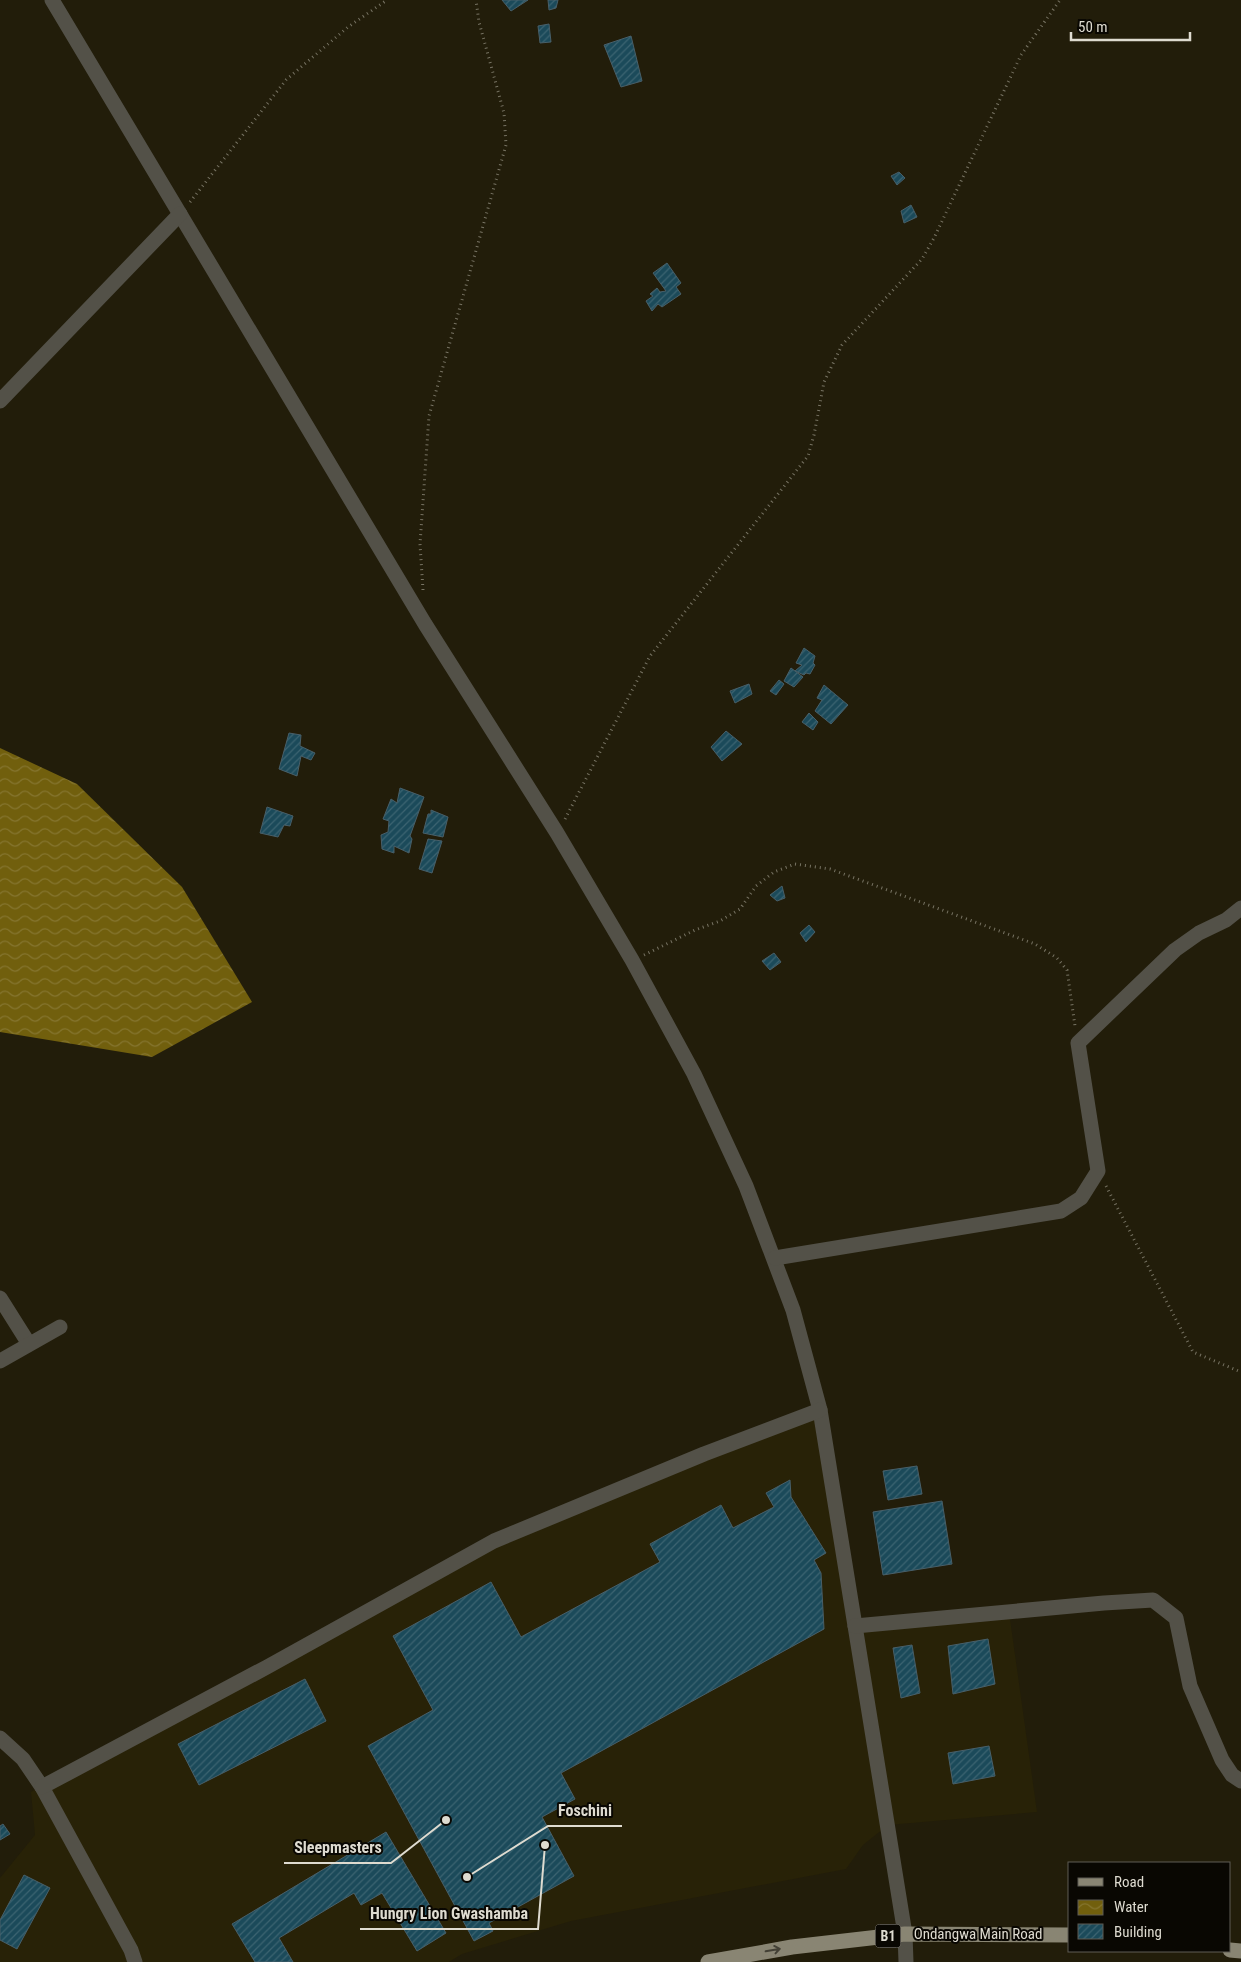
<svg xmlns="http://www.w3.org/2000/svg" width="1241" height="1962" font-family="'Roboto Condensed',sans-serif">
<style>
.built{fill:#282207}
.water{fill:url(#water-waves)}
.building{fill:url(#building-hatch);stroke:#485f69}
.lines{fill:none;stroke-linecap:round;stroke-linejoin:round}
.path{stroke:#787464;stroke-width:3;stroke-dasharray:1 4;stroke-linecap:butt}
.minor{stroke:#535148;stroke-width:15}
.major{stroke:#898573;stroke-width:15}
.oneway{stroke:#434035}
.labels{text-anchor:middle;stroke-width:4;stroke-linejoin:round;paint-order:stroke}
.shield{fill:#090702;stroke:#9e9b92;stroke-width:1}
.shield-label{font-size:14px;font-weight:bold;fill:#dedbd0}
.street-label{font-size:15px;fill:#dedbd0;stroke:#090702}
.leader{fill:none;stroke:#dedbd0;stroke-width:2}
.callout-dot{fill:#dedbd0;stroke:#090702;stroke-width:2}
.callout-label{font-size:16px;text-anchor:middle;font-weight:bold;fill:#dedbd0;stroke:#090702;stroke-width:4;stroke-linejoin:round;paint-order:stroke}
</style>
<defs>
<pattern id="water-waves" width="16" height="10" patternUnits="userSpaceOnUse" patternTransform="scale(1.25)"><rect width="16" height="10" fill="#715f0d"/><path d="M0 5q4-4 8 0t8 0" fill="none" stroke="#85752f"/></pattern>
<pattern id="building-hatch" width="6" height="6" patternUnits="userSpaceOnUse" patternTransform="scale(1.25)"><rect width="6" height="6" fill="#1b4a5a"/><path d="M-1 1l2-2M0 6l6-6M5 7l2-2" fill="none" stroke="#3c6471"/></pattern>
</defs>
<rect width="100%" height="100%" fill="#221d0a"/>
<polygon class="built" points="820,1410 855,1626 1009,1612 1037,1812 888,1825 863,1845 846,1869 571,1921 462,1954 449,1962 0,1962 0,1878 35,1835 31,1792 494,1541"/>
<polygon class="water" points="0,748 77,784 182,887 252,1002 152,1057 0,1032"/>
<g class="building">
<polygon points="502,0 528,0 511,11"/>
<polygon points="548,0 558,0 556,8 549,10"/>
<polygon points="549,24 551,42 540,43 538,26"/>
<polygon points="631,36 642,81 621,87 604,45"/>
<polygon points="899,172 905,178 897,185 891,176"/>
<polygon points="911,205 917,217 904,223 901,211"/>
<polygon points="667,263 681,283 676,287 681,294 662,307 658,304 652,311 646,301 653,296 650,294 657,288 660,292 666,291 653,273"/>
<polygon points="804,648 815,656 813,663 815,665 810,674 806,673 804,675 795,671 802,665 796,663"/>
<polygon points="791,668 803,677 794,687 784,681"/>
<polygon points="779,680 784,684 776,695 770,691"/>
<polygon points="749,684 752,694 735,703 730,691"/>
<polygon points="824,685 848,705 831,724 815,711 822,700 817,698"/>
<polygon points="809,713 818,722 813,730 802,722"/>
<polygon points="726,731 742,744 722,761 711,747"/>
<polygon points="289,733 301,735 300,746 315,753 311,760 301,756 297,776 279,769"/>
<polygon points="400,788 424,797 410,836 412,839 409,853 394,846 394,853 382,849 381,835 388,832 389,821 383,819 391,799 397,803"/>
<polygon points="267,807 293,816 290,826 284,825 278,837 260,833"/>
<polygon points="431,810 448,817 443,837 423,833 428,814 431,814"/>
<polygon points="428,839 442,841 432,873 419,869"/>
<polygon points="782,886 785,898 777,901 770,895"/>
<polygon points="809,925 815,932 806,942 800,933"/>
<polygon points="774,953 781,962 770,970 762,961"/>
<polygon points="917,1466 922,1494 888,1500 883,1471"/>
<polygon points="790,1480 791,1497 826,1553 814,1560 821,1573 824,1629 561,1773 575,1799 542,1817 574,1876 489,1923 493,1931 474,1941 368,1746 433,1710 393,1636 491,1582 521,1637 660,1562 650,1544 721,1505 733,1528 774,1507 766,1493"/>
<polygon points="942,1501 952,1564 883,1575 873,1512"/>
<polygon points="988,1639 995,1684 953,1694 948,1646"/>
<polygon points="912,1645 920,1693 901,1698 893,1648"/>
<polygon points="305,1679 326,1721 199,1785 178,1744"/>
<polygon points="989,1746 995,1776 953,1784 948,1753"/>
<polygon points="3,1824 10,1834 0,1840 0,1826"/>
<polygon points="386,1832 446,1933 417,1951 382,1893 361,1905 354,1893 279,1938 293,1962 255,1962 232,1924"/>
<polygon points="24,1875 50,1888 17,1949 0,1940 0,1920"/>
</g>
<g class="lines">
<g class="path">
<polyline points="190,202 286,80 348,27 387,0"/>
<polyline points="423,590 420,544 429,416 506,145 504,113 479,22 476,0"/>
<polyline points="565,819 650,656 808,456 814,435 824,382 842,345 922,259 934,238 1021,55 1060,0"/>
<polyline points="644,955 695,930 720,921 740,909 756,886 774,872 795,864 830,869 1035,944 1057,958 1067,970 1075,1026"/>
<polyline points="1106,1186 1193,1352 1241,1372"/>
</g>
<g class="minor">
<polyline points="52,0 425,624 557,833 632,960 694,1074 746,1186 793,1310 820,1410 905,1934 906,1962"/>
<polyline points="0,401 180,214"/>
<polyline points="775,1258 1061,1211 1081,1198 1098,1171 1078,1043 1175,950 1199,933 1226,920 1241,908"/>
<polyline points="0,1298 29,1344"/>
<polyline points="0,1361 60,1327"/>
<polyline points="855,1626 1104,1603 1153,1600 1176,1618 1190,1686 1222,1760 1232,1775 1241,1781"/>
<polyline points="0,1738 23,1759 42,1787 131,1950 135,1962"/>
<polyline points="42,1787 267,1667 494,1541 704,1454 820,1410"/>
</g>
<g class="major">
<polyline points="1230,1950 1241,1951"/>
<polyline points="708,1962 792,1947 905,1934 1070,1935"/>
</g>
</g>
<defs><path id="oneway-shaft" d="M-6 0H5M1.5-3L5.5 0L1.5 3" fill="none" stroke-width="1.6" stroke-linecap="round" stroke-linejoin="round" transform="scale(1.25)"/></defs>
<use class="oneway" href="#oneway-shaft" transform="translate(773 1950) rotate(-10)"/>
<g class="labels">
<rect class="shield" x="875.5" y="1924.5" width="25" height="23" rx="4"/>
<g class="shield-label">
<text x="888" y="1941">B1</text>
</g>
<g class="street-label">
<text x="978" y="1939">Ondangwa Main Road</text>
</g>
</g>
<path class="leader" d="M467 1877L548 1826H622M446 1820L391 1863H284M545 1845L538 1929H360"/>
<g class="callout-dot">
<circle cx="467" cy="1877" r="5"/>
<circle cx="446" cy="1820" r="5"/>
<circle cx="545" cy="1845" r="5"/>
</g>
<g class="callout-label">
<text x="585" y="1816">Foschini</text>
<text x="338" y="1853">Sleepmasters</text>
<text x="449" y="1919">Hungry Lion Gwashamba</text>
</g>
<rect x="1068" y="1862" width="162" height="90" fill="#090702" stroke="#5e5c54"/>
<rect x="1078" y="1878" width="25" height="8" fill="#898573" stroke="#5e5c54"/>
<text x="1114" y="1887" font-size="15" fill="#dedbd0">Road</text>
<rect x="1078" y="1900" width="25" height="15" fill="url(#water-waves)" stroke="#5e5c54"/>
<text x="1114" y="1912" font-size="15" fill="#dedbd0">Water</text>
<rect x="1078" y="1924" width="25" height="15" fill="url(#building-hatch)" stroke="#5e5c54"/>
<text x="1114" y="1937" font-size="15" fill="#dedbd0">Building</text>
<path d="M1071 32v8h119v-8" fill="none" stroke="#dedbd0" stroke-width="2.5"/>
<text x="1078" y="32" font-size="15" fill="#dedbd0" stroke="#090702" stroke-width="4" paint-order="stroke">50 m</text>
</svg>
